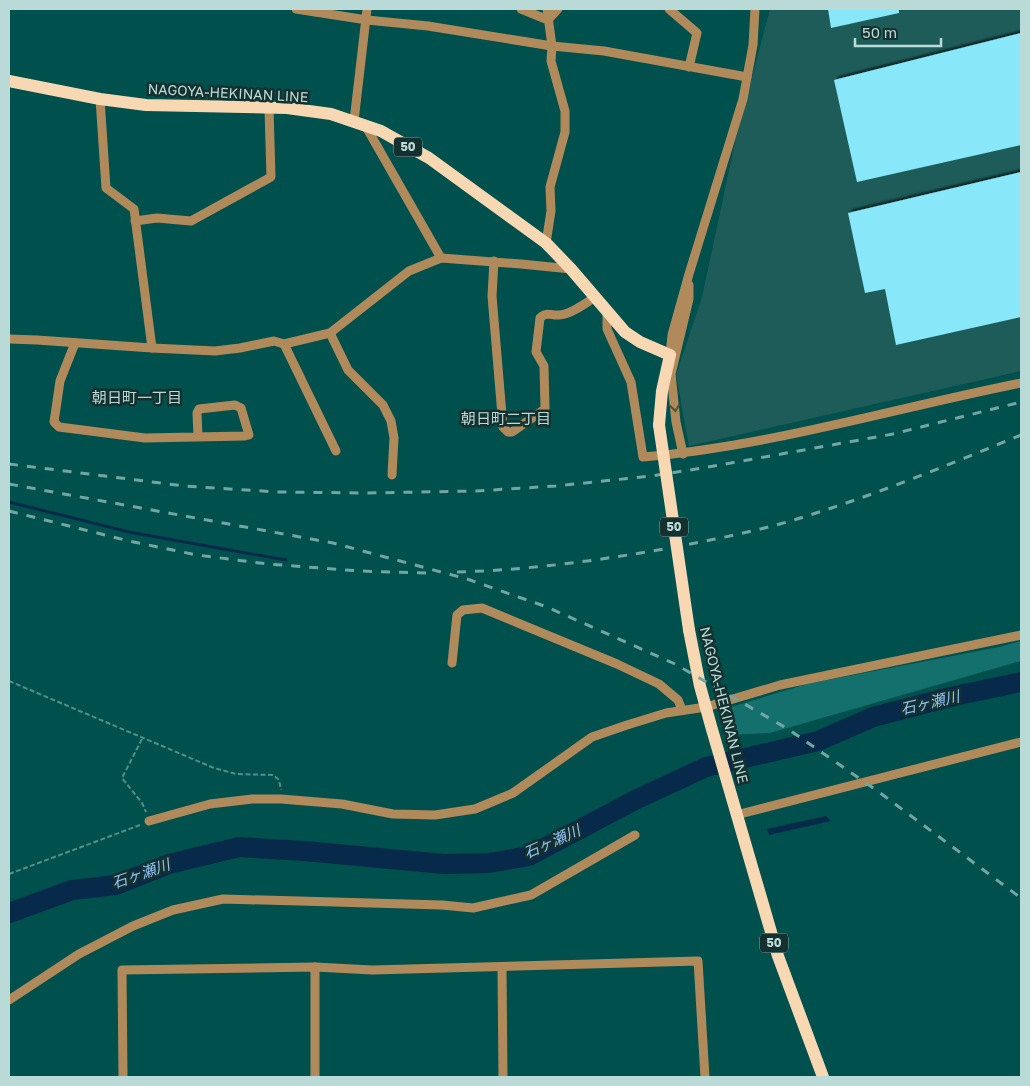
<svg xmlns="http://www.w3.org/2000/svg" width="1030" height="1086" font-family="'Golos Text','Noto Sans JP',sans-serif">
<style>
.built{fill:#1e5c59}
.green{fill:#14706c}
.water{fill:#082a4a}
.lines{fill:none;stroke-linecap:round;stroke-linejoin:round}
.stream{stroke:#082a4a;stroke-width:3}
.river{stroke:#082a4a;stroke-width:20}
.building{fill:#88e7f8;filter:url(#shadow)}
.path{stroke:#548e8b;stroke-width:2;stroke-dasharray:5 2.5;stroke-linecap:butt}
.minor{stroke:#b18a5b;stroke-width:9}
.major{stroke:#f8d8b3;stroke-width:12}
.rail{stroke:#73a6a3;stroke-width:3;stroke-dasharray:9 9;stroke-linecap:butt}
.major-bridge{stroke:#f8d8b3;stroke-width:12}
.oneway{stroke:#4c503e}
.labels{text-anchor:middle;stroke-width:5;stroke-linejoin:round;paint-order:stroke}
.shield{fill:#15312f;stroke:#88a7a5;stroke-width:1}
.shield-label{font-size:12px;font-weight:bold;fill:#badad7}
.street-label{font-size:14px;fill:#badad7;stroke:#15312f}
.neighbourhood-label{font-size:15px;fill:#badad7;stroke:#15312f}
.water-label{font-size:15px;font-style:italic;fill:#94c3f6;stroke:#15312f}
</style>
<defs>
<filter id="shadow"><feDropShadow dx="3.5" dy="-3.5" stdDeviation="1" flood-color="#0009"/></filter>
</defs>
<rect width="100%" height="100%" fill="#00504d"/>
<polygon class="built" points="770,9 1021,9 1021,371 689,446 676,375 702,297 736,138"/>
<polygon class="green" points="1021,641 1021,661 770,733 729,735 723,727 731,707 807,684 999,647"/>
<polygon class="water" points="826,816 831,821 769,835 767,829"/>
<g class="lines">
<polyline class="stream" points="9,502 129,532 286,560"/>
<polyline class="river" points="9,913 72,890 116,885 169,864 239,847 305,851 444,864 489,863 529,856 635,800 706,767 818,741 873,717 950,697 1021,682"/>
</g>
<g class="building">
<polygon points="828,9 899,9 899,13 831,28"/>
<polygon points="1021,33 1021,145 857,182 834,80"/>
<polygon points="1021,172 1021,317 896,345 885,289 865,293 848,213"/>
</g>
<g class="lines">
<g class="path">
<polyline points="9,681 214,768 236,774 273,775 279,780 281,790"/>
<polyline points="142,739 122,778 142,803 146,812"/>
<polyline points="9,874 140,825"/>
</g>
<g class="minor">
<polyline points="296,9 367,20 428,26 552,46 604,51 747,77"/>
<polyline points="521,9 548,20 558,9"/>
<polyline points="669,9 697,33 689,67"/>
<polyline points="100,99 106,188 134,209 152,348"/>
<polyline points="354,121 367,9"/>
<polyline points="365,125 441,258"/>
<polyline points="135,221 157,218 191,221 271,177 269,108"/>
<polyline points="546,243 551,211 550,187 565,132 565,111 551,61 552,46 547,9"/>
<path d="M494,261L492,296L503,427L508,432H512L545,409L544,366L536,352L540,318C546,311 552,316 559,315C570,315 586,303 595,297"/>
<path d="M607,311V329L631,382L643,457C771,446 895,408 1021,383"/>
<polyline points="330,333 348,370 383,405 391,421 394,438 392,475"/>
<polyline points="9,339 37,340 152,348 215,351 240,348 274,341 284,344 330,333 409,271 441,258 521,264 571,269"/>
<polyline points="75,343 60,381 54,422 59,427 145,438 245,436 249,435 241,408 235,405 199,409 197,413 198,437"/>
<polyline points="284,344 336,451"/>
<polyline points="670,355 672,335 689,274 743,99 753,45 755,9"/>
<polyline points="683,454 676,422 671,374 689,299 689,285"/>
<polyline points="452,663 457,615 463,610 482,608 617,664 659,684 678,700 682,710"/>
<polyline points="736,815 1021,742"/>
<polyline points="149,821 210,804 252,799 281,799 342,804 393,814 435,815 475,809 513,793 592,737 627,725 666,713 706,707 780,685 1021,635"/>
<polyline points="315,967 315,1077"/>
<polyline points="502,967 503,1077"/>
<polyline points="9,1000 79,954 133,926 173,910 223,899 442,905 473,908 531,895 635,835"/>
<polyline points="123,1077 122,970 315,967 372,970 698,961 705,1077"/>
</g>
<g class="major">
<polyline points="9,81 100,99 146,105 287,108 331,114 381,131 429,158 546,243 571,269 625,332 640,342 670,355 662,391 659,425"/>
<polyline points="689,630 700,686 711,726 778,956 823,1077"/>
</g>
<g class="rail">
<polyline points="9,464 184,486 277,492 369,493 476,491 556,486 651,476 703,468 893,434 1021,402"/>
<polyline points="9,484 333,543 467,579 547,607 675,664 788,729 879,792 1021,898"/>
<polyline points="9,511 129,541 197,555 268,564 359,571 427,573"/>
<path d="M457,572C530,570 603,560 675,547C716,539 758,531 797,519C873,496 948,465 1021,435"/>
</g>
<polyline class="major-bridge" points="659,425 689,630"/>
</g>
<defs><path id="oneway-chevron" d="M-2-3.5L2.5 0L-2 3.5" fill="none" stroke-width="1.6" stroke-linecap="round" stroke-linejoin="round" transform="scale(1.25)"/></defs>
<use class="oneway" href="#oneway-chevron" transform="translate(675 408) rotate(83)"/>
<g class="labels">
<g class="shield">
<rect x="394" y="137.5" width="28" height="19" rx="4"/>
<rect x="660" y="517.5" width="28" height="19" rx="4"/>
<rect x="760" y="933.5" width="28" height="19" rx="4"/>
</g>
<g class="shield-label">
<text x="408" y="151">50</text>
<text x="674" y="531">50</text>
<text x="774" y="947">50</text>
</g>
<g class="street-label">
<text transform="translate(228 93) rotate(3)" y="5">NAGOYA-HEKINAN LINE</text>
<text transform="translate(724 705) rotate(76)" y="5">NAGOYA-HEKINAN LINE</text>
</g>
<g class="neighbourhood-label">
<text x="137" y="403">朝日町一丁目</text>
<text x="506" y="424">朝日町二丁目</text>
</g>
<g class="water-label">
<text transform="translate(930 703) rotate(-13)" y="5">石ヶ瀬川</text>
<text transform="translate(552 842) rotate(-24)" y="5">石ヶ瀬川</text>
<text transform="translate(141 874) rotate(-19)" y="5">石ヶ瀬川</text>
</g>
</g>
<rect width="1030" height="1086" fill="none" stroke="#badad7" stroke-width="20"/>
<path d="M855 38v8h86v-8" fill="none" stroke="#badad7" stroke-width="2.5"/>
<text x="862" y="38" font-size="15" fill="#badad7" stroke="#15312f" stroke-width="4" paint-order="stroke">50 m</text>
</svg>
